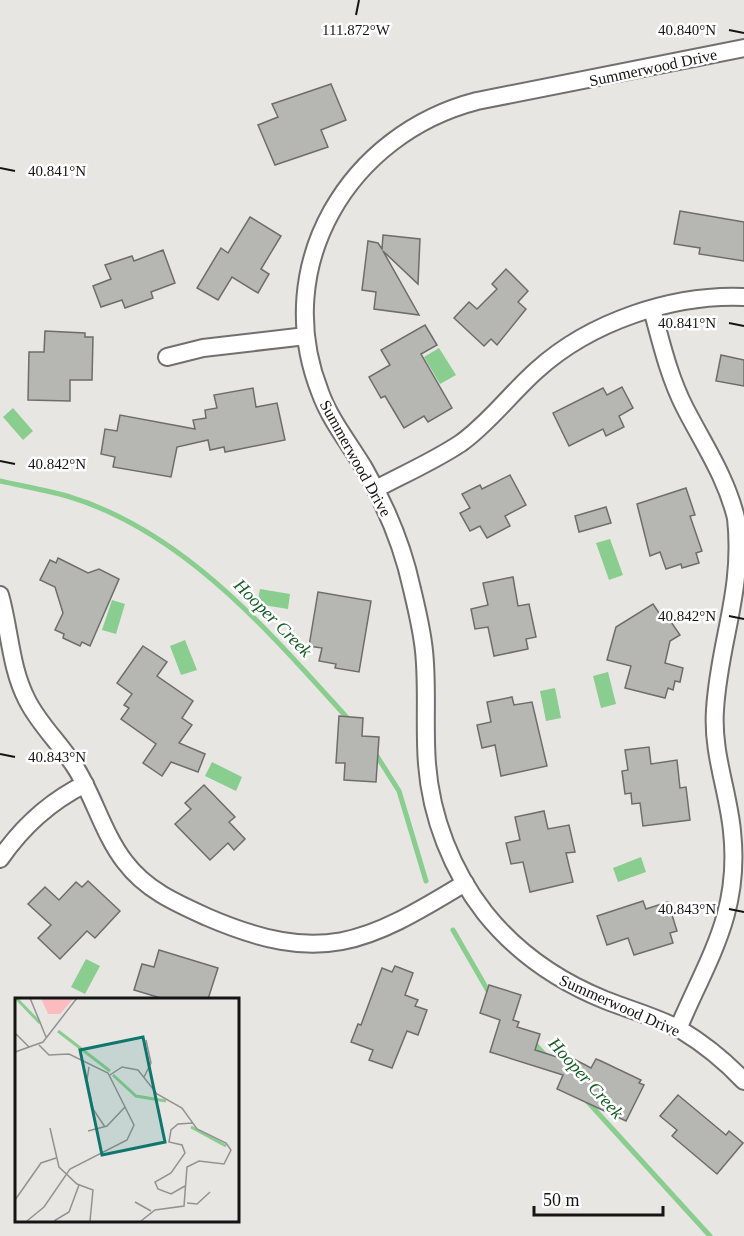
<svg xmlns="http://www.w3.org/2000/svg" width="744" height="1236" font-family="Georgia,serif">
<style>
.water{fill:#89cd8f}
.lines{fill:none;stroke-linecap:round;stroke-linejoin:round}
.stream{stroke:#89cd8f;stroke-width:5}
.building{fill:#b6b6b3;stroke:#6d6e6b;stroke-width:1.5}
.minor-casing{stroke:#71706d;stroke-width:20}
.minor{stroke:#fff;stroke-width:16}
.ticks{fill:none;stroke:#151514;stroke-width:2}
.labels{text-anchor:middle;stroke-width:5;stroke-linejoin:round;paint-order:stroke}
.street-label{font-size:16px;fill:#151514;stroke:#fff}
.water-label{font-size:18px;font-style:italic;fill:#165d24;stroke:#fff}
.inset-river{fill:none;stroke:#89cd8f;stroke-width:3}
.inset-road{fill:none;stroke:#939290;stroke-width:1.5}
.view{fill:#0f766e;fill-opacity:0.15;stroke:#0f766e;stroke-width:3}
.inset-edge{fill:none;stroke:#151514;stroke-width:3}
.ticks-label{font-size:15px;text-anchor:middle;fill:#151514;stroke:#fff;stroke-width:5;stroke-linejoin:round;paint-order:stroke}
</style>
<rect width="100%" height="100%" fill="#e7e6e3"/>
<g class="water">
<polygon points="439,348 456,375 440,384 424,357"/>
<polygon points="13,408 33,431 23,440 3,417"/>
<polygon points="610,539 623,575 609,580 596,543"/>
<polygon points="260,589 290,594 288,609 257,604"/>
<polygon points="112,600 125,604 116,634 102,630"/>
<polygon points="185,640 197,670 181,675 170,646"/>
<polygon points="608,672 616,704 601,708 593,676"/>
<polygon points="555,688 561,718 546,721 540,691"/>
<polygon points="212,762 242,777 236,791 205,776"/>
<polygon points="641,857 646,872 618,882 613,868"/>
<polygon points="86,959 100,966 85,994 71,987"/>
</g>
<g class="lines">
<g class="stream">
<path d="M0,481C22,486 45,490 67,496C185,531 272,635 351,722"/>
<polyline points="375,753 399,791 426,881"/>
<polyline points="453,930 491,996"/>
<polyline points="532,1041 546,1056"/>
<polyline points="587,1101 710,1236"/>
</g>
</g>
<g class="building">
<polygon points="331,84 346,120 321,130 328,147 275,165 258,125 278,117 272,104"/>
<polygon points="680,211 744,222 744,261 699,254 700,248 674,244"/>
<polygon points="250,217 281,236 261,269 269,274 258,293 232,277 218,300 197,288 221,248 228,253"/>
<polygon points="383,235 420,239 418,284 383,251 419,315 374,309 376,292 362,290 368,241 378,243 382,249"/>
<polygon points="163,250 175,283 151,292 153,298 125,308 122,300 101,307 93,286 111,279 105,265 132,256 134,261"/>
<polygon points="506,269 528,291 518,302 526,309 497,345 491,339 484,346 454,318 469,302 477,309 497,289 492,284"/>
<polygon points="425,325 437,345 421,354 452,408 428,422 424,416 404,428 385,396 381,398 369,377 390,365 381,350"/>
<polygon points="45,331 85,333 85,337 93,337 92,380 70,380 70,401 28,400 29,352 44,352"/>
<polygon points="721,355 744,360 744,386 716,381"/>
<polygon points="622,387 633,408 619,416 624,427 606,436 603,429 569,446 553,413 603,388 607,395"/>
<polygon points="253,388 256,407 277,403 285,440 225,452 224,447 210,450 208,440 177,447 171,477 113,467 115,457 101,454 105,429 117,431 120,415 195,429 193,420 206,418 205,410 217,408 214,395"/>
<polygon points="510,475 526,505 505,516 510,526 487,538 480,526 470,531 460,513 470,508 462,494 480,485 482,489"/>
<polygon points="686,488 695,515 690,516 702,551 696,553 699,563 682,568 681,564 666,569 660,552 650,556 637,504"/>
<polygon points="606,507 611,523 579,532 575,516"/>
<polygon points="58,558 88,573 99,569 119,579 90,646 82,642 80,646 63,638 64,634 55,630 63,613 55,587 40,580 50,560 56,563"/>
<polygon points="513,577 518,606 529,604 536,637 526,639 528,649 494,656 488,627 475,629 471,609 488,605 483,583"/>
<polygon points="318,592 371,601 359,672 335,668 336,664 319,661 322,648 309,646"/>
<polygon points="653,604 663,619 667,616 680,635 670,641 665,663 683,668 680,682 675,681 673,690 668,688 665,698 625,688 631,666 607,660 616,627"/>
<polygon points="143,646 167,662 157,676 193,701 182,718 192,725 179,743 205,754 198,772 171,762 162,776 143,763 156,744 121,719 129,708 124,705 132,694 117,683"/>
<polygon points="512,697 514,705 532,702 547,766 501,776 495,745 482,748 477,725 491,722 487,702"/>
<polygon points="339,716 363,718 362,736 379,737 376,782 344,780 345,763 336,763"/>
<polygon points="649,747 651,764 677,760 680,788 686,787 690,820 643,826 640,803 632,804 631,793 625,794 622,771 628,770 625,750"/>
<polygon points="204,785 235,817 229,822 245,839 234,850 228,843 210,860 175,824 191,809 185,803"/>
<polygon points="544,811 548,829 569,825 575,852 566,853 573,882 530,892 523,862 511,864 506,843 520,840 515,817"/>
<polygon points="88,881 120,911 95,938 87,931 60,959 38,938 51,925 28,904 45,887 59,900 76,882 82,887"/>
<polygon points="643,901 646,909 668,902 677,931 670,933 673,943 634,955 628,938 607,945 597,916"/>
<polygon points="159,950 218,968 208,999 164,999 134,990 142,964 154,967"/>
<polygon points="395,966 413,973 405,995 418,1000 415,1006 427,1010 418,1035 407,1031 392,1068 369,1060 373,1050 351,1042 358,1024 361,1025 382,968 392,972"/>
<polygon points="489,985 521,995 513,1020 519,1022 517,1027 540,1034 535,1050 570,1061 572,1058 591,1068 596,1059 601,1061 641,1080 639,1083 644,1085 626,1121 557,1089 563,1075 490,1052 500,1020 480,1013"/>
<polygon points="678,1095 726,1135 729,1131 743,1143 717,1174 672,1136 677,1130 660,1116"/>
</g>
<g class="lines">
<g class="minor-casing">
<g id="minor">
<path d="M744,48L477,101C349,134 270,265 320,392C330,420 349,443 364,468C386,506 403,547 412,589C417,610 422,630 424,651C428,688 424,726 427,764C431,817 452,871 485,913C517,953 558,981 605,1000C630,1010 657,1017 681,1030C704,1044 725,1061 744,1081"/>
<path d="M652,309C661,342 669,377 685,408C704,445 726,477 736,518C744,592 719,641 715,710C712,753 728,790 732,831C741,913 708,958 678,1029"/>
<polyline points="167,357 203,348 306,336"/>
<path d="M376,489C404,474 434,461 461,443C489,423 511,393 537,370C590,322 672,294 744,297"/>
<path d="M0,595C10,630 10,667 27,700C40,726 62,745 77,770C94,798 105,837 125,862C146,890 176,903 207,917C321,966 365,944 465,883"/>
<path d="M0,859C22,827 49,802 85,784"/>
</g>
</g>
<use href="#minor" class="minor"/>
</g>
<path class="ticks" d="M356,15L359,0M729,30L744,33M0,168L15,171M729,323L744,326M0,461L15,464M729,616L744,619M0,754L15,757M729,909L744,912"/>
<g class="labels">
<g class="street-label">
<text transform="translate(653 67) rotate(-12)" y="6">Summerwood Drive</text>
<text transform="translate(356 458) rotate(61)" y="6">Summerwood Drive</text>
<text transform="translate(620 1005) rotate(24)" y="6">Summerwood Drive</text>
</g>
<g class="water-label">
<text transform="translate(273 618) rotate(45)" y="6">Hooper Creek</text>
<text transform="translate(586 1078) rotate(48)" y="6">Hooper Creek</text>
</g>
</g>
<g transform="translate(15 998)">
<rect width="224" height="224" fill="#e7e6e3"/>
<path d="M26,0H59L45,16H33Z" fill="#fcbcbf"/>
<path class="inset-river" d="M1,0L25,25M43,33L95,73M98,77L121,98L151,103M176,129L211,148"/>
<path class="inset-road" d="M15,0L31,39M0,35L14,49M0,54L28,44L62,0M74,69L72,82L78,111L90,129M95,77L107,69L123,72L142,96L167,110L182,131L211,145L216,152L209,166L184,163L172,169L169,208L140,212L126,223M129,79L136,65L131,42M35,130L44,169L62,186L78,192L75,223M73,133L92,128L110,109M170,188L156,196L143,191L140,184L156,175L170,155L167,147L154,144L156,132L163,126L178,125M0,202L26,165L41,160M120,204L136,213M172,205L182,206L195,194M12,223L29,209L55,171L112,142L119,127L93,75L54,56L34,57L24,47M39,223L54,214L64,187"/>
<path class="view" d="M128,39L150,144L87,157L65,52Z"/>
<rect width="224" height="224" class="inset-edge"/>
</g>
<g class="ticks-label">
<text x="356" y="35">111.872°W</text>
<text x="687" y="35">40.840°N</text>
<text x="57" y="176">40.841°N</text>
<text x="687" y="328">40.841°N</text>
<text x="57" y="469">40.842°N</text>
<text x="687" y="621">40.842°N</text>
<text x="57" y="762">40.843°N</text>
<text x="687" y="914">40.843°N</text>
</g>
<path d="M534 1206v9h129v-9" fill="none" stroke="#151514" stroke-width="3"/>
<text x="543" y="1206" font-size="18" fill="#151514" stroke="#ffffff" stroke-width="4.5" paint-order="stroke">50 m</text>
</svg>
